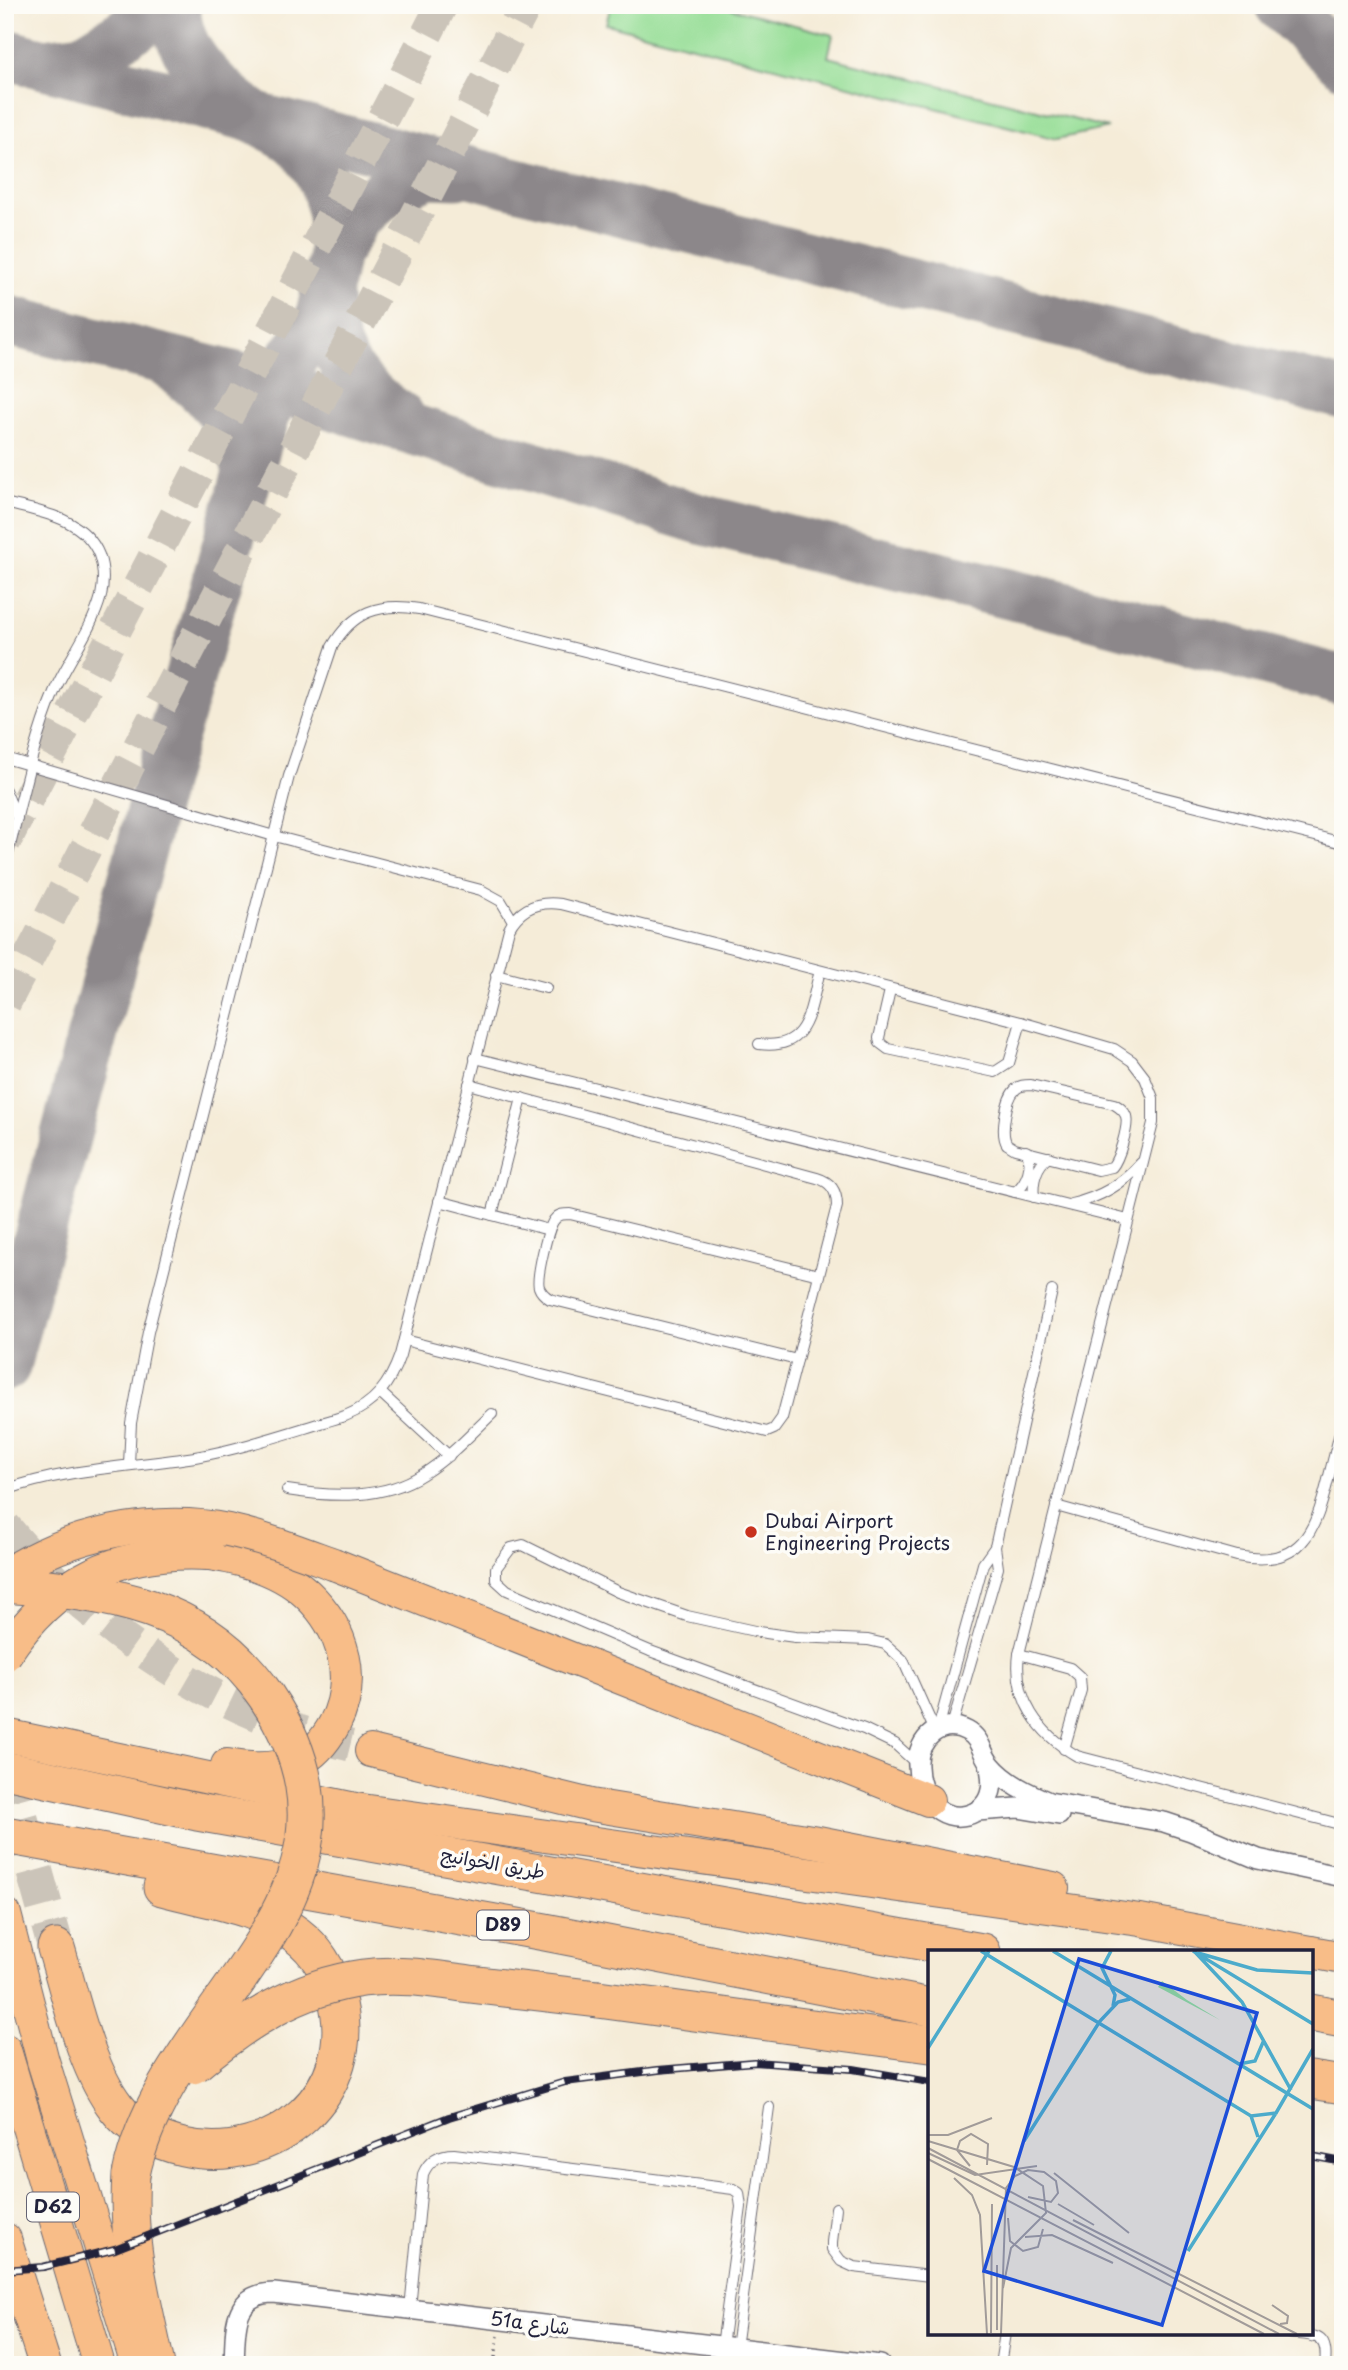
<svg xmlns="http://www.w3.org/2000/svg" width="1348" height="2370" font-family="'Playpen Sans','Playpen Sans Arabic',sans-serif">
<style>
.grass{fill:#97de97;stroke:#5c8069;stroke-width:2}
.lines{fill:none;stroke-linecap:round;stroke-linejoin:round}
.taxiway{stroke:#8c878a;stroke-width:51}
.primary-tunnel{stroke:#cbc4b9;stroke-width:32;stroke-dasharray:32 16;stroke-linecap:butt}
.highway-tunnel{stroke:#cbc4b9;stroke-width:37;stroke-dasharray:37 18;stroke-linecap:butt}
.lane-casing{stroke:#6c6972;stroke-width:12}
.street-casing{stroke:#6c6972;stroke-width:22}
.primary-casing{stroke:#6c6972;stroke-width:34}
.highway-casing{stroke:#6c6972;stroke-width:39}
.path{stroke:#6c6972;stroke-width:3.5;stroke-dasharray:2 5;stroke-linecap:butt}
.lane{stroke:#fff;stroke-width:10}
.street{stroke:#fff;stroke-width:19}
.primary{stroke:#f8bd88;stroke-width:32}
.highway{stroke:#f8bd88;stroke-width:37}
.rail-casing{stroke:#22223b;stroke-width:8}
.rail{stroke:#fdfcf7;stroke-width:5;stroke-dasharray:16;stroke-linecap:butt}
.primary-bridge-casing{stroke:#6c6972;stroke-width:34;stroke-linecap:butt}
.highway-bridge-casing{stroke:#6c6972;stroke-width:39;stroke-linecap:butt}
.primary-bridge{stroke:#f8bd88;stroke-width:32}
.highway-bridge{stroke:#f8bd88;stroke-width:37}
.poi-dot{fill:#c8321e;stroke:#fdfcf7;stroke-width:2.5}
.labels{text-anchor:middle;stroke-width:7;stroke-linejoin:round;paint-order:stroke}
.shield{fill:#fdfcf7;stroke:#646373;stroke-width:2}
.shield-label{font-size:18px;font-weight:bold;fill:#22223b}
.poi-label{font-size:19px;fill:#22223b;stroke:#fdfcf7;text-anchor:start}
.street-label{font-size:19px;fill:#22223b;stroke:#fdfcf7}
.inset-river{fill:none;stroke:#4cabcb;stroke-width:3.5}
.inset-road{fill:none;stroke:#a19b99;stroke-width:2}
.view{fill:#1d4ed8;fill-opacity:0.15;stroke:#1d4ed8;stroke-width:3.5}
.inset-edge{fill:none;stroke:#22223b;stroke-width:3.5}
</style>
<rect width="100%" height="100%" fill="#fdfcf7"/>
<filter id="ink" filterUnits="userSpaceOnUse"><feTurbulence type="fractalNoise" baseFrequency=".0143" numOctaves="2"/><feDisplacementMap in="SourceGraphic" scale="14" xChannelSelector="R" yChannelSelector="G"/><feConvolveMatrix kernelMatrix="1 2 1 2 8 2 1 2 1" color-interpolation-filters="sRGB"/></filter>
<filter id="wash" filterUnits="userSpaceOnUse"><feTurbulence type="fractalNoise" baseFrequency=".00686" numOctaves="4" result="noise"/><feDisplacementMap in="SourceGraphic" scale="28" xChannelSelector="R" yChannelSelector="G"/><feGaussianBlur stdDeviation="1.57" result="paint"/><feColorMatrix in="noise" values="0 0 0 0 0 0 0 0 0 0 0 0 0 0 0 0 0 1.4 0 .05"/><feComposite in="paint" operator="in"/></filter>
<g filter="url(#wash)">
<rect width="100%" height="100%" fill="#f5ecd8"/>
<polygon class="grass" points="611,5 718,5 833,35 828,57 1108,128 1057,139 606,24"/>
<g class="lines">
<g class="taxiway">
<path d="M176,5C173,54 221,94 258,119C270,127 285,132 295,141C304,149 316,165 321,176C334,201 334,228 334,255"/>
<polyline points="1280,5 1343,63"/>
<polyline points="5,54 1343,394"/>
<polyline points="44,64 83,59 153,16 159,5"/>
<path d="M326,288C328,304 329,322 333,338C342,372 372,399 400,417"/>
<polyline points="5,320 273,386 700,519 1092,614 1343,681"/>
<path d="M169,363C211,396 235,416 248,471"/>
<polyline points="5,1366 154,801 273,386 288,362 307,340 320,320 334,255 356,218 388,189 428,173 456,174"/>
</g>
</g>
</g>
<g filter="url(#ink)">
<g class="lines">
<g class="primary-tunnel">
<polyline points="5,842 442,5"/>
<polyline points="5,1003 526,5"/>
<path d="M5,1526C81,1618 195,1699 309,1734C329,1741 350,1745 371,1751"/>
</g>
<polyline class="highway-tunnel" points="5,1765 56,1948"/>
<g class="lane-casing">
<g id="lane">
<path d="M5,503C39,512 84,517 99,555C104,569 104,582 101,596C92,630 68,660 54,692C31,747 20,808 5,866"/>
<polyline points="5,758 274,836 481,890 501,901 513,921"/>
<polyline points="5,790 17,818"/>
<polyline points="496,975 546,988"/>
<polyline points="890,990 879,1038 880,1043 888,1049 995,1072 1009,1063 1021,1022"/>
<path d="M759,1044C810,1051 809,1009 820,971"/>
<polyline points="475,1058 1128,1220"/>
<path d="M1031,1085L1114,1104C1119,1107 1124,1110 1126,1116C1129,1126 1119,1159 1112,1167L1098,1170L1015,1149L1007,1144C1000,1134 1006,1099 1015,1090C1019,1085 1025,1085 1031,1085Z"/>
<path d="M1015,1192C1027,1183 1034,1164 1026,1151"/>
<path d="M1034,1197C1032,1183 1036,1165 1049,1157"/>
<polyline points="439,1201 549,1230"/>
<path d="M1071,1204C1099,1198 1122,1185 1141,1163"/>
<polyline points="492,1215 522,1098"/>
<path d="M404,1340L767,1432L774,1429L782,1418L837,1206C837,1191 831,1182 817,1178L469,1084"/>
<path d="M797,1360L550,1299C545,1296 541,1293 539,1287C536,1278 548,1225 555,1219C559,1214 564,1214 570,1214L819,1275"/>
<polyline points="381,1393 449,1456"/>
<path d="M129,1464L131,1423L148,1332L289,776L332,647C352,612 379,602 419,609L1343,843"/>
<path d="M5,1490C68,1468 130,1467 195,1457C246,1448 296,1430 345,1416C375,1404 390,1384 400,1355L509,929C520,908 538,901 561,904L1021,1022L1114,1049L1132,1061L1145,1078L1153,1098V1123L1019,1654C1013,1699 1039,1734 1077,1756L1343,1825"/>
<path d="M287,1490C331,1497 383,1500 423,1474C449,1458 470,1435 492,1414"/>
<path d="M1056,1506L1237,1556C1301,1569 1315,1532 1328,1480C1333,1460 1338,1440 1343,1421"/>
<polyline points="1019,1654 1070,1668 1080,1677 1081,1690 1064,1749"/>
<polyline points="952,1726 998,1568 995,1547 1052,1291"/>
<polyline points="938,1729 983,1564 995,1547"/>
<polyline points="916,1763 895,1744 864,1729 650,1651 507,1590 496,1580 496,1568 511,1548 523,1545 618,1592 687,1616 759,1632 795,1637 868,1640 885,1644 903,1660 935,1731"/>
<polyline points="836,2208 832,2242 832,2249 841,2261 854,2267 930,2276"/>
<path d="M410,2309L423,2174C429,2160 439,2154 454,2154L733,2189L739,2193L741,2207L722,2346"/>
<path d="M1289,2333C1315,2336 1329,2333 1325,2365"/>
<polyline points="736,2348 769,2107"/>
<polyline points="755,2365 757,2350"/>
<polyline points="1000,2365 1005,2333"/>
</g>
</g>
<g class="street-casing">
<g id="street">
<path d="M989,1763C991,1772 993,1781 991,1790C986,1817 951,1825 933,1805C923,1795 918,1779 918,1766C916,1739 942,1717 967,1731C982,1739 981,1754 991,1765C1006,1783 1028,1793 1049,1802L1164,1822L1191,1831L1258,1859L1343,1877"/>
<polyline points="977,1811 1018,1808 1059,1815"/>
<path d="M234,2365C236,2333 230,2293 274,2293L880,2365"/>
</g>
</g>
<g class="primary-casing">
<g id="primary">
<path d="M209,1554C244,1559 281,1570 307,1594C344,1629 358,1679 334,1725C326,1739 316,1753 301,1760C278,1770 252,1770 227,1765"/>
<polyline points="336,1565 928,1800"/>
<polyline points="5,1735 355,1809 1140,1920 1310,1952"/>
<polyline points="371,1751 591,1805 818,1842 1053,1888"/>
<polyline points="5,1914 43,2061 137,2365"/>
<polyline points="1311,1952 1343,1958"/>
<polyline points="5,2050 99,2365"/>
<polyline points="5,2239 45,2365"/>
</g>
</g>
<g class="highway-casing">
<g id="highway">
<polyline points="5,1770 197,1812 982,1952"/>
<polyline points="5,1835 545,1932 930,2007"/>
<path d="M56,1948C71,1997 85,2067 116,2107C132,2128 157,2141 183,2147C274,2168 363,2091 336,1996C329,1971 318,1951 297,1935C257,1904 209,1900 162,1887"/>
<polyline points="598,1999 930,2044"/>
<polyline points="1311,2013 1343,2019"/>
<polyline points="1311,2080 1343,2085"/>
<path d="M131,2175C126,2245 142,2298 156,2365"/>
</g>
</g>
<polyline class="path" points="494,2365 498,2336"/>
<use href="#lane" class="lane"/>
<use href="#street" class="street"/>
<use href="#primary" class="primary"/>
<use href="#highway" class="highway"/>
<g class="rail-casing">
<g id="rail">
<polyline points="1311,2156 1343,2162"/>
<polyline points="5,2270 43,2267 115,2249 449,2117 565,2082 658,2070 754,2062 853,2069 930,2082"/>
</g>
</g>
<use href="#rail" class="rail"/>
<g class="primary-bridge-casing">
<g id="primary-bridge">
<path d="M5,1575C69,1534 153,1515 228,1530C265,1538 300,1552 336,1565"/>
<path d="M5,1655C54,1579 120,1549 209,1554"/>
</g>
</g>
<g class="highway-bridge-casing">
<g id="highway-bridge">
<path d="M5,1584C107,1592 204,1604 266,1696C398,1895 166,2001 131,2175"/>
<path d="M193,2065C242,2023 297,1987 363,1978C399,1973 434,1979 470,1984C513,1989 555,1994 598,1999"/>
</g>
</g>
<use href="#primary-bridge" class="primary-bridge"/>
<use href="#highway-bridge" class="highway-bridge"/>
</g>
</g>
<circle class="poi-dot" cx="751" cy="1532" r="7"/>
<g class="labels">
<g class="shield">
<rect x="477" y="1910.5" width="52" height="29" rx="5"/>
<rect x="27" y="2192.5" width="52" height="29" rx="5"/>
</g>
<g class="shield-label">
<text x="503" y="1931">D89</text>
<text x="53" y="2213">D62</text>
</g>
<g class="poi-label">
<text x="765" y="1528">Dubai Airport<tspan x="765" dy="22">Engineering Projects</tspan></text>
</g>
<g class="street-label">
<text transform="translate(493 1863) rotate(10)" y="7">طريق الخوانيج</text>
<text transform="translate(530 2323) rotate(7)" y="7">51a شارع</text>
</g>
</g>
<g transform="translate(928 1950)">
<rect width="385" height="385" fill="#f5ecd8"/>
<path d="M234,31L259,50L292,70L230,37Z" fill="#97de97"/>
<path class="inset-river" d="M53,1L323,166L348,163L385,99M125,1L385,159M183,1L174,18L187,45L185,56M265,1L385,74M266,1L314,52L363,140M270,3L329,20L385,23M0,98L61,1M311,114L327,111L336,90M323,166L330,187M96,191L172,71L190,52L202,49M260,301L348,163"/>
<path class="inset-road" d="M0,185H20L64,168M0,191L86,217L115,236L118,263L83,298L75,338M0,198L351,384M0,203L47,225L109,216M0,209L336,384M42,216L29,200L32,191L43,184L60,194L59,215M126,223L201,283M26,228L44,245L52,265L59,384M130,254L166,275M80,268L82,291L95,301L110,297L115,279M145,270L369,384M97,287L124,285L185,313M344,355L360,366L359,373L352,374M69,380V315M63,383L64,254M73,384L78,238L87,226L100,220L116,222L128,231L130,243L123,252L100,247"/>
<path class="view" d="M151,9L329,63L234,375L56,321Z"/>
<rect width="385" height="385" class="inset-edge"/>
</g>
<rect width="1348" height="2370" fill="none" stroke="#fdfcf7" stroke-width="28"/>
</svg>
